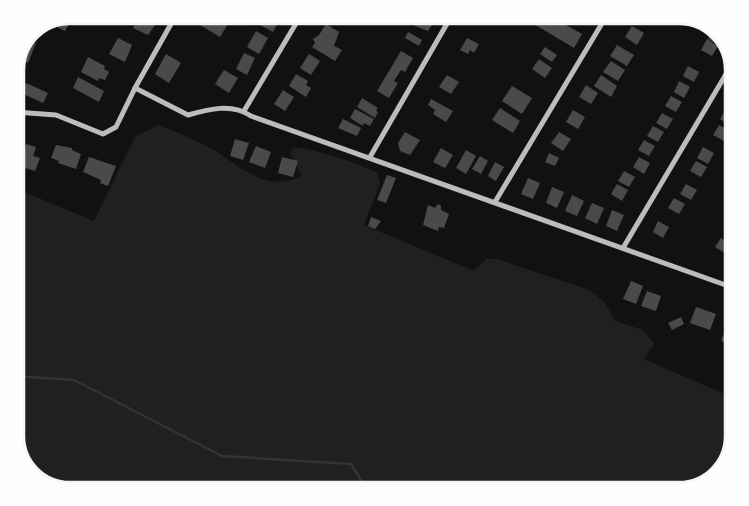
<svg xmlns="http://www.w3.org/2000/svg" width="749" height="506" font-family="Barlow,sans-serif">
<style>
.green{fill:#202020}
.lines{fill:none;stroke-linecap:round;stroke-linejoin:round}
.stream{stroke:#333;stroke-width:2.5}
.building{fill:#4a4a4a}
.minor{stroke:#bcbcbc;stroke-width:5}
.rim{fill:none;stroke:#f5f5f5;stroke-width:2.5}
</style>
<rect width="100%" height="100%" fill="#111"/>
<path class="green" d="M159,125C177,132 195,140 212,149C241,167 265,193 302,176L290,153L293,147C323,151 349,161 377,172L380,183L364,225L474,271L486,259H497L590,290L605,303L615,321L643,330L654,344L644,359L734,398C734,427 736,467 706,484C699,488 688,489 680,491H70L39,482L15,440V188L94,221L135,137Z"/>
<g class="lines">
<polyline class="stream" points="15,376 74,380 222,456 351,464 368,491"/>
</g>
<g class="building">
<polygon points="70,15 74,15 65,31 51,24"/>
<polygon points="87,15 97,15 92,19"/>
<polygon points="140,15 157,22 148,35 133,28"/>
<polygon points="193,15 213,15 228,24 220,37 190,19"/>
<polygon points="266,15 281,17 273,32 260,25"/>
<polygon points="349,15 371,15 373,16 366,26"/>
<polygon points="419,15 434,17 435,20 428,31 415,26 414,24"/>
<polygon points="538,15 548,15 582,34 574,48 532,23"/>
<polygon points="326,24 339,32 334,46 342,50 335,61 312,47 315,43 313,39 319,35"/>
<polygon points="632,26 644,33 637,45 625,37"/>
<polygon points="713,30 720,43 719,45 708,39"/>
<polygon points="256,31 268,38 259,54 247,47"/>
<polygon points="408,32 422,40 419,46 405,38"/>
<polygon points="118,38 132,45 125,62 109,54"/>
<polygon points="467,38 479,44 474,53 470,50 468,54 460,50"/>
<polygon points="707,39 718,46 712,56 701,50"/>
<polygon points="29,40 36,43 28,63 21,60"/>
<polygon points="617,45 634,55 627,66 610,56"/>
<polygon points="545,47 557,55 552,62 540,54"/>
<polygon points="401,51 413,58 405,72 401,70 394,81 398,83 389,98 377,91"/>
<polygon points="244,53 255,58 247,75 236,69"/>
<polygon points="166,54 181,63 169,83 155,74"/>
<polygon points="309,54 320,61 311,75 300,68"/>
<polygon points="88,57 105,66 104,69 109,72 105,80 99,78 98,81 81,72"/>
<polygon points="539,59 552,68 545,78 532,69"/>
<polygon points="611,61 625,70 618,81 603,72"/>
<polygon points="688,66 699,72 694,82 683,76"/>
<polygon points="224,70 238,78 229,93 215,84"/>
<polygon points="296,74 308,81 306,85 311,88 306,97 289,86"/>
<polygon points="447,75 459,82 451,94 439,87"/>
<polygon points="601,75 617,86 611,97 594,86"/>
<polygon points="78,77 104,91 99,102 73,88"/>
<polygon points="679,81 690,87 684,98 674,92"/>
<polygon points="26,83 48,93 43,103 21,93"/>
<polygon points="586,85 598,93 591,104 579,97"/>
<polygon points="512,86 532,98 522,114 502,101"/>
<polygon points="283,90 294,97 285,111 274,104"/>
<polygon points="671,96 682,102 676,112 665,106"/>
<polygon points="362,98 378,108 376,110 378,112 375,118 357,107"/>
<polygon points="431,99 453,111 446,122 433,114 435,110 428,105"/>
<polygon points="500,108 520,121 513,133 492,120"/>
<polygon points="355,109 374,119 370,126 364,123 363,126 350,118"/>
<polygon points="726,109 734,113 731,126 720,119"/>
<polygon points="573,110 585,117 578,129 566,122"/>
<polygon points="662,113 673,119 667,129 656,123"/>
<polygon points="343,119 361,128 357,136 338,128"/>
<polygon points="719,125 730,131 724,141 713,135"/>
<polygon points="653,126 664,132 658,142 647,136"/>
<polygon points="405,132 420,140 410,155 400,151 398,143"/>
<polygon points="559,132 571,139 563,151 551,143"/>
<polygon points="235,139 249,143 243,160 230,156"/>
<polygon points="644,140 655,146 649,156 638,150"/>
<polygon points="26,144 36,147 33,156 40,158 35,171 18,166"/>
<polygon points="56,145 72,148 72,150 81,154 76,169 58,163 59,161 51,158"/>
<polygon points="256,146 271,152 265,168 249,162"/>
<polygon points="703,147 714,153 708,164 697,158"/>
<polygon points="441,148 453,155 445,168 433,162"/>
<polygon points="466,150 476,156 466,174 456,168"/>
<polygon points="549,153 559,158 555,166 545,162"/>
<polygon points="480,156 488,161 481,174 472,169"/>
<polygon points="89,157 116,166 108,186 100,183 101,180 83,172"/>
<polygon points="282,157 298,161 293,177 278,173"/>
<polygon points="639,157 650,163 644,174 633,167"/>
<polygon points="696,161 707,167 701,177 690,171"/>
<polygon points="495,162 504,167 496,181 488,176"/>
<polygon points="624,171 635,177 629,187 618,181"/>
<polygon points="387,175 396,178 386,203 377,200"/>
<polygon points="528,178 540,183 533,199 521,194"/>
<polygon points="617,184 628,190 622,201 611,194"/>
<polygon points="686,184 697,190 691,200 680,194"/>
<polygon points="552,187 564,192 557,208 546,203"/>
<polygon points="572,195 584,201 577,216 565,211"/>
<polygon points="674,198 685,204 679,214 668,208"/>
<polygon points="592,203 604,208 597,224 585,218"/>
<polygon points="438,204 441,206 441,210 449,214 444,228 439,227 438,231 423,225 428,205 435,208"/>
<polygon points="612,210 624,215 617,231 606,226"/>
<polygon points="371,217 381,221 375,229 368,226"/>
<polygon points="658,221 669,227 663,238 653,232"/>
<polygon points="734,224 734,234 729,232"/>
<polygon points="721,238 734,246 731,257 715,247"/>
<polygon points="631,281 643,286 636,304 623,299"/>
<polygon points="647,291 661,296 656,311 641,306"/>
<polygon points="696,307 716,314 710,330 690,323"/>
<polygon points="681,317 684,324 672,330 668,323"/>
<polygon points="729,320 734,322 732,345 721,341"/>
</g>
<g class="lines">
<g class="minor">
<polyline points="135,88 176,15"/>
<polyline points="244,111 301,15"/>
<path d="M15,112L56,115L103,134L116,127L135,88L188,115C209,109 232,103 251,116L734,288"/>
<polyline points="370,157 452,15"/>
<polyline points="495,202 607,15"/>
<polyline points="623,248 732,64"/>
</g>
</g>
<path d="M0 0H749V506H0ZM70 24H679A46 46 0 0 1 725 70V436A46 46 0 0 1 679 482H70A46 46 0 0 1 24 436V70A46 46 0 0 1 70 24Z" fill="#fefefe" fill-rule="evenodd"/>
<path class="rim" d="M70 24H679A46 46 0 0 1 725 70V436A46 46 0 0 1 679 482H70A46 46 0 0 1 24 436V70A46 46 0 0 1 70 24Z"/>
</svg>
